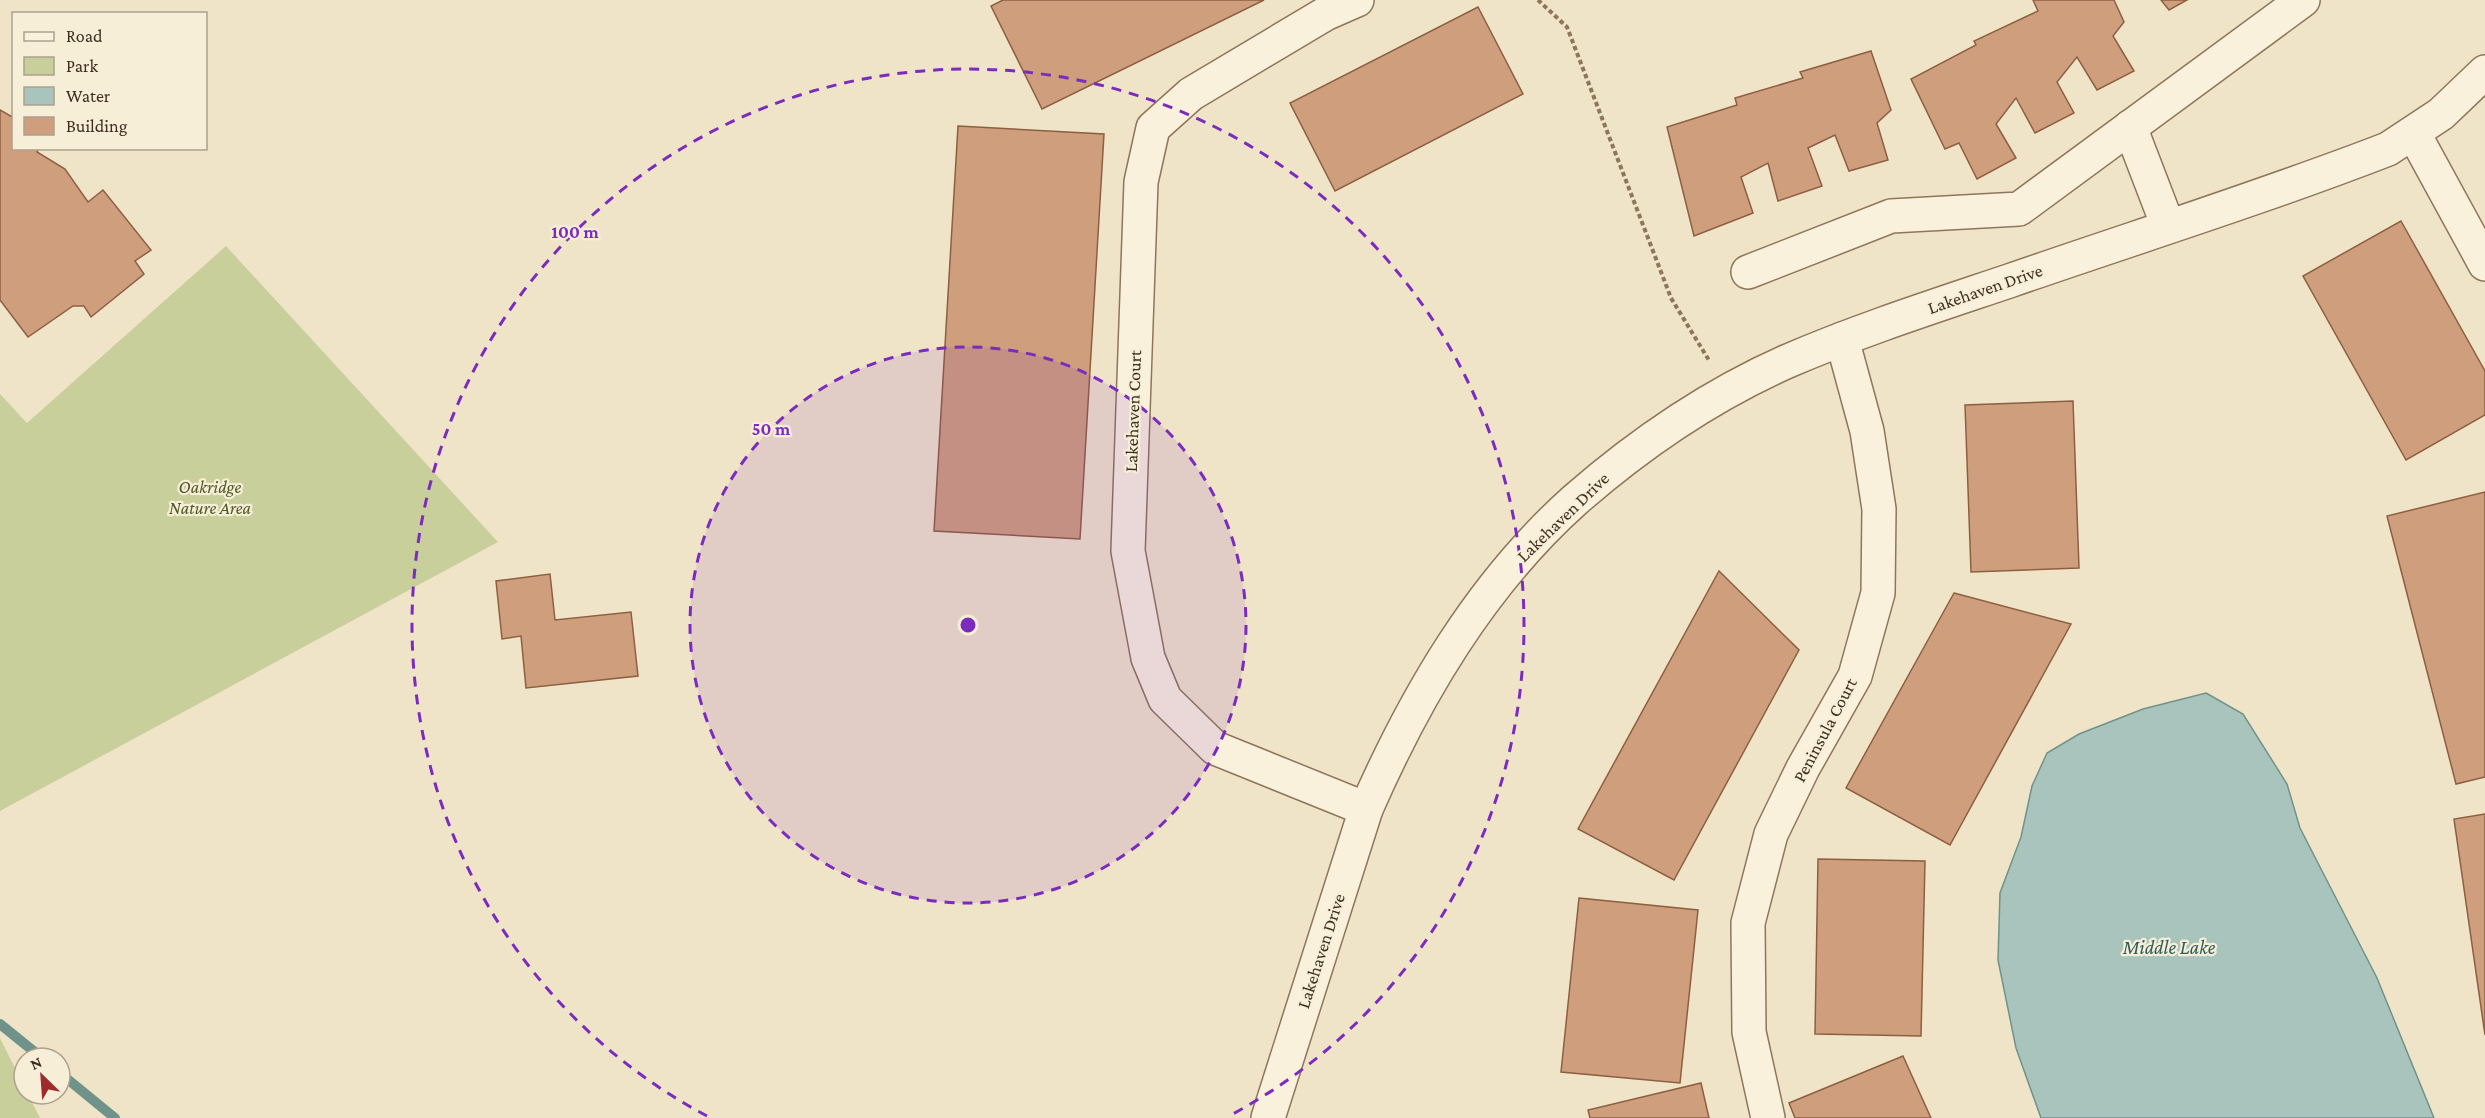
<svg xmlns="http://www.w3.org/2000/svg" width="2485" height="1118" font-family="'Crimson Pro',serif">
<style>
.green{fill:#c9cf9b}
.water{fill:#a9c4bc;stroke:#6f938a;stroke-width:1.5}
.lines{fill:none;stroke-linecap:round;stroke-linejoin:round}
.stream{stroke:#6f938a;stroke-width:10}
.building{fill:#cf9f7d;stroke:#8d5f41;stroke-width:1.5}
.street-casing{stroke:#8d765c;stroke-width:36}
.path{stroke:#8d765c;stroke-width:4;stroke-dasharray:4.5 3;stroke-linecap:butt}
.street{stroke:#faf1dc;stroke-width:33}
.ring{fill:none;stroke:#7b2cbf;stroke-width:3;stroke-dasharray:10 8}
.labels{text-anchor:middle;stroke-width:4.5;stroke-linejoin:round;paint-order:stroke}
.street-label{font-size:18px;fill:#3d2e20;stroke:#f7eed8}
.park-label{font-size:18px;font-style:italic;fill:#4d5a26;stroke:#f7eed8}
.water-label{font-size:20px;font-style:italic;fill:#2f5d5a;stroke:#f7eed8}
.centre{fill:#7b2cbf;stroke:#f7eed8;stroke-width:3}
.ring-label{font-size:18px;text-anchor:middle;font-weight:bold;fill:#7b2cbf;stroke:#f7eed8;stroke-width:4.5;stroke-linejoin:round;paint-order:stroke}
</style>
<rect width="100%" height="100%" fill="#f0e4c8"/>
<g class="green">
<polygon points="226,246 498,542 0,811 0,394 27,423"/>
<polygon points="0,1038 24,1086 24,1094 28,1094 40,1118 0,1118"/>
</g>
<polygon class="water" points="2206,693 2243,714 2287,784 2300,828 2377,978 2434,1118 2041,1118 2016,1048 1998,960 2000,893 2021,837 2032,786 2047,753 2079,734 2143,709"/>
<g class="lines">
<g class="stream">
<polyline points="0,1024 42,1058"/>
<polyline points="60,1073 115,1118"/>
</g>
</g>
<g class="building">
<polygon points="1003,0 1264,0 1042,109 991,6"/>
<polygon points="2033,0 2114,0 2124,22 2113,36 2134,71 2097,90 2077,57 2057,82 2074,113 2035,133 2016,98 1996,124 2016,158 1977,179 1959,143 1945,149 1911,79 1976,45 1974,41 2038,11"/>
<polygon points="2161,0 2187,0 2169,10"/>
<polygon points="1478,7 1523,94 1335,191 1290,103"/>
<polygon points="1871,51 1891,110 1877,123 1888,160 1849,171 1835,135 1808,148 1822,186 1778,201 1768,163 1741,177 1753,213 1694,236 1667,127 1737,105 1735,98 1803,78 1800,72"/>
<polygon points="0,110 14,118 14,148 39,148 37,152 65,169 88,202 103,190 151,250 135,261 144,274 91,317 84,306 73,306 28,337 0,300"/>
<polygon points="958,126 1104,134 1080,539 934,531"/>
<polygon points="2401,221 2485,371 2485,415 2406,460 2303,276"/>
<polygon points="2073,401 2079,568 1971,572 1965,405"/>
<polygon points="2485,492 2485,777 2456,784 2387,516"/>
<polygon points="1719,571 1799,650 1674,880 1578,829"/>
<polygon points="550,574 555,620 631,612 638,676 526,688 521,636 502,639 496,581"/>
<polygon points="1954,593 2071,624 1950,845 1846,788"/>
<polygon points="2485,814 2485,1035 2454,819"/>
<polygon points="1818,859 1925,861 1921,1036 1815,1034"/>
<polygon points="1579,898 1698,910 1680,1083 1561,1072"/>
<polygon points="1903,1056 1931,1118 1795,1118 1789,1103"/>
<polygon points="1701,1083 1709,1118 1590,1118 1588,1110"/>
</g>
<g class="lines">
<g class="street-casing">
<g id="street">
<polyline points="1357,0 1325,14 1191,94 1153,128 1141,182 1128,551 1148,658 1165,699 1215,748 1366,809"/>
<polyline points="2130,127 2168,226"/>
<polyline points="2414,134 2485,264"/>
<polyline points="1748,272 1891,216 2019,209 2303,0"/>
<path d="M1268,1118L1366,809C1416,695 1481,584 1575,500C1638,445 1711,395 1788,361C1860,330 1935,306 2009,281C2136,237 2264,197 2388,149L2441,114L2485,72"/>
<polyline points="1768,1118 1749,1032 1748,923 1771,834 1803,768 1855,676 1878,593 1879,509 1867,431 1842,339"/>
</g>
</g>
<polyline class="path" points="1538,0 1567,27 1671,298 1710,362"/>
<use href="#street" class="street"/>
</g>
<circle cx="968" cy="625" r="278" fill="#7b2cbf" fill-opacity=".12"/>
<g class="ring">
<circle cx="968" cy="625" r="278"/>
<path d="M707 1116A556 556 0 1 1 1229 1116"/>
</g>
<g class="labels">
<g class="street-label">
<text transform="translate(1985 289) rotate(-19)" y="6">Lakehaven Drive</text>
<text transform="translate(1133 411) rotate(-88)" y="6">Lakehaven Court</text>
<text transform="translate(1563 517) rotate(-44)" y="6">Lakehaven Drive</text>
<text transform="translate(1825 730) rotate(-62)" y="6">Peninsula Court</text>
<text transform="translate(1321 951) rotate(-72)" y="6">Lakehaven Drive</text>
</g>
<g class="park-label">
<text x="210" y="493">Oakridge<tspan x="210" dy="21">Nature Area</tspan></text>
</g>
<g class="water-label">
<text x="2169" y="954">Middle Lake</text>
</g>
</g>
<circle cx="968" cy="625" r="9" class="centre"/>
<g class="ring-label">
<text x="575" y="238">100 m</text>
<text x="771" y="435">50 m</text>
</g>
<rect x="12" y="12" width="195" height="138" fill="#f7eed8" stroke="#ada18e" stroke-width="1.5"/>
<rect x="24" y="32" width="30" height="9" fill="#faf1dc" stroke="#ada18e" stroke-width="1.5"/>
<text x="66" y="42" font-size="18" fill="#3d2e20">Road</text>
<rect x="24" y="57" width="30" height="18" fill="#c9cf9b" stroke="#ada18e" stroke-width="1.5"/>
<text x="66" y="72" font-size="18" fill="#3d2e20">Park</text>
<rect x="24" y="87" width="30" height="18" fill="#a9c4bc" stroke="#ada18e" stroke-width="1.5"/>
<text x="66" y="102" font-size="18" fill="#3d2e20">Water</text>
<rect x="24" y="117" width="30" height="18" fill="#cf9f7d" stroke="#ada18e" stroke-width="1.5"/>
<text x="66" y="132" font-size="18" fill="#3d2e20">Building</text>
<g transform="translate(42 1076) rotate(335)"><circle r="28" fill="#f7eed8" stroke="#ada18e" stroke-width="1.5"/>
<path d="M0-4.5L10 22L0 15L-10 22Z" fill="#9e2a2b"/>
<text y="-9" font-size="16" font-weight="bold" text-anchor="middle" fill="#3d2e20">N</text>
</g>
</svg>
